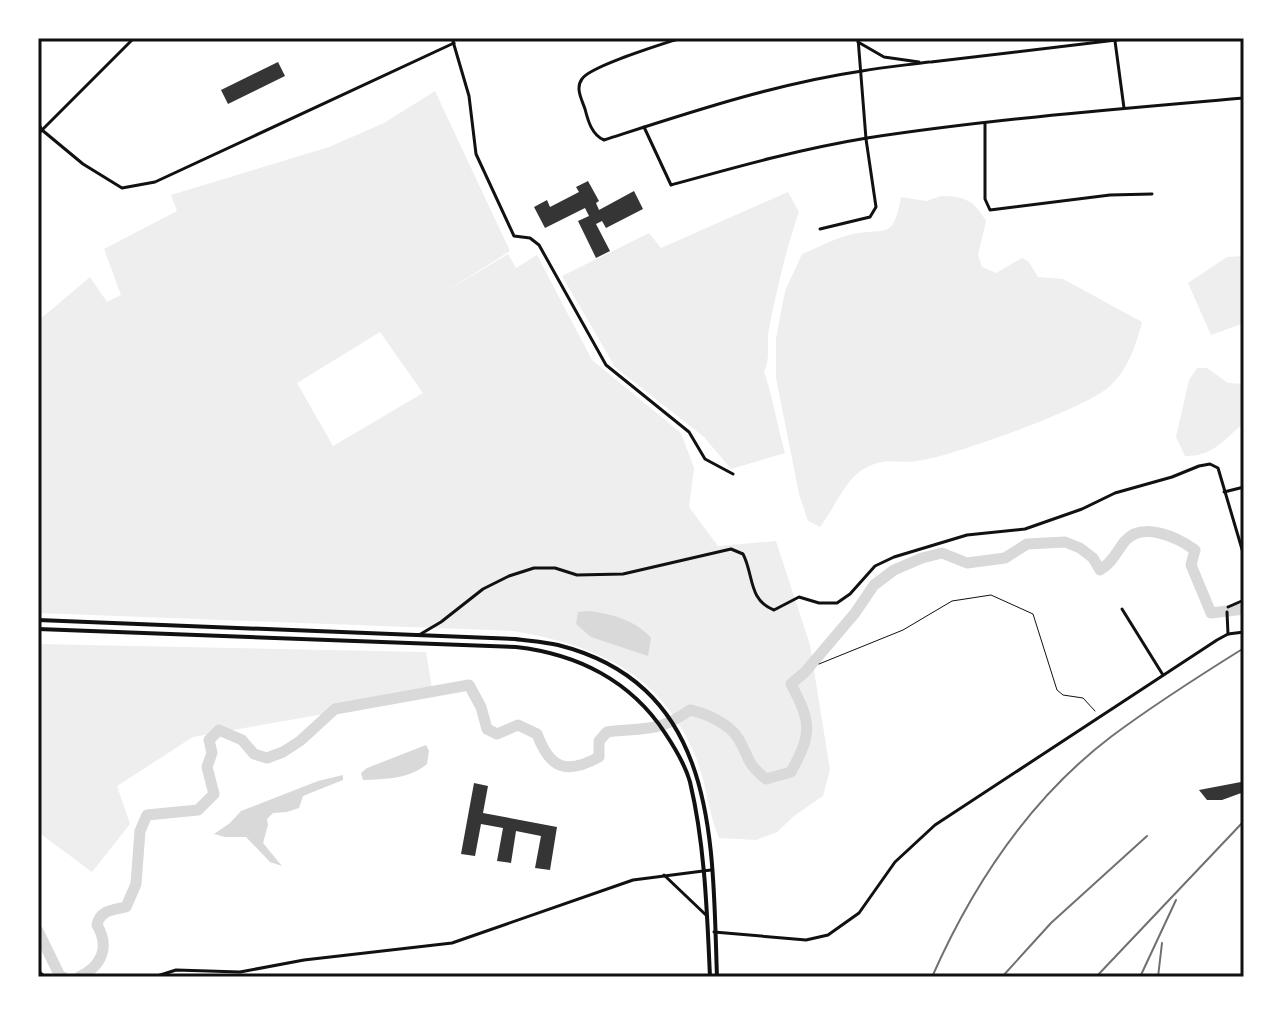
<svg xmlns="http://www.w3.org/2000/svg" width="1282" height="1015" font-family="Manrope,sans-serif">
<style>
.green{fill:#eee;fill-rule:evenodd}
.water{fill:#d9d9d9}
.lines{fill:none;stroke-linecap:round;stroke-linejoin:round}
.river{stroke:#d9d9d9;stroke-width:11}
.building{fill:#353535}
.path{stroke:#111;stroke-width:1}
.minor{stroke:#111;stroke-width:3}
.tertiary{stroke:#111;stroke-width:3}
.primary{stroke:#111;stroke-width:4}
.rail{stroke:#707070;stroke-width:2}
.neatline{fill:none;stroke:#111;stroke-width:3}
</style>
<rect width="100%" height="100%" fill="#fff"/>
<g class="green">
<path d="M435,91L510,251L442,294L508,254L516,268L537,255L592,360L681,433L694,468L689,507L718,546L776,541L810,645L830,770L823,796L794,816L777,832L756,840L719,838C708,812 706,781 695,755C660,672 597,646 514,631L38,613V321L90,277L107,302L121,295L104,249L177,211L171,195L329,147L384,123ZM380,332L423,393L333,446L297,383Z"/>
<path d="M788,192L799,212C786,249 777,289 769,328C766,342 771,360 764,371C773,398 777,425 785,453L731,469L704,437L615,367L562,276L649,233L661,248Z"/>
<path d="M941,196C964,196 974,200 986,221L978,255L982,267L996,273L1022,258L1029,262L1038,277L1063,279L1142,322C1136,346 1128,369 1110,386C1089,407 949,458 917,461C898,464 890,457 869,466C845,477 836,507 820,527L808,521L799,494L776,378V339L785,291L802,254C817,248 833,239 849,235C885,226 893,243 901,197L926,201Z"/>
<polygon points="1244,256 1244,323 1211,335 1188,283 1227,257"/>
<path d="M1197,368H1207L1228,383L1244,384V423C1224,439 1213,457 1185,456L1176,437L1189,380Z"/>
<polygon points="38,644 426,652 433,695 193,737 117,786 130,824 92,872 38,832"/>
</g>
<g class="water">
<path d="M589,611C612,614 635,620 651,638L648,656L591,637L576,624L578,612Z"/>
<path d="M426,745L429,751L427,764C409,779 386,779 363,780L361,773L367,768Z"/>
<polygon points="343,775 343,780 303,796 299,808 287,812 273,813 267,819 268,825 263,843 282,866 270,862 246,837 225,837 214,834 230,823 241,811 318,781"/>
</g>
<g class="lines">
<g class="river">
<polyline points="38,931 60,976 63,977"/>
<path d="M79,977C102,966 110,947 97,925C100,910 113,910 126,907L136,884L140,831L147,815L198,810L214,794L207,767L212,753L209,740L219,730L242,740L254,754L267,758L283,752L300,741L335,709L469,685L481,707L487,729L497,734L518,725L537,734C550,769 566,775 599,757V741L607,732C644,727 656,734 690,710C706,713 729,724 738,738C751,759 744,761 766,779L791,772C812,733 812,724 791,684L805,672L855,613L874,585L894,570L922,558L942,553L967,563L1005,558L1027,544L1065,542L1080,548L1093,558L1100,570C1112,563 1117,551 1125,541C1142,521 1177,537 1195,550L1191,565L1211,613L1244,609"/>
</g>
</g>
<g class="building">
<polygon points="278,62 285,76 228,104 221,90"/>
<polygon points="588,181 599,201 596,203 599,210 634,191 643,209 606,228 602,221 596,224 610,251 596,258 578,221 589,216 585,208 545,228 534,207 547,200 550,207 579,192 576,187"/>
<polygon points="1244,779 1244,792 1222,800 1207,800 1199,790 1241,782"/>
<polygon points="474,783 488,786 483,813 557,827 550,870 535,868 541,836 516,831 511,863 497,861 503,828 481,824 475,856 461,854"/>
</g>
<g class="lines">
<polyline class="path" points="819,664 903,630 952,601 991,595 1033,614 1057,690 1063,695 1083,698 1095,711"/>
<g class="minor">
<polyline points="452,38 469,96 476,154 514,236 530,238 539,245 606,365 689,432 705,459 733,474"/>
<path d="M681,38C663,44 590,66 582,79C575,88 582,100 585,109C588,121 592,135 604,140C688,113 774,84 862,71C884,67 907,65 929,62"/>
<polyline points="1115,41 1124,108"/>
<polyline points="858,42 884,57 919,62"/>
<polyline points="931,62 1133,38"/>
<polyline points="38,123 42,130 83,164 122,188 155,182 454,43"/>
<polyline points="985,123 985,199 990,210 1110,195 1152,194"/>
<path d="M644,127L671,185C736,167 800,149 867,138C992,119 1118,109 1244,98"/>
<polyline points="820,229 870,217 876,207 866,139 858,38"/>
<polyline points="1224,492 1244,487"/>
<polyline points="1228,607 1244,600"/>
<polyline points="1122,609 1163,675"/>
<polyline points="1227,612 1228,634"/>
<path d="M419,635L441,622L483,589L509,576L534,568H555L577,575L623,574L731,549L743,554C754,575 748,600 774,610L799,597L819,603H837L850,594L875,566L894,557L967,535L1025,529L1082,509L1115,493L1172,477L1199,466L1210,464L1218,468L1244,556"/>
<polyline points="664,875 707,916"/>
<polyline points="38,971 45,977"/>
<polyline points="154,977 176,970 240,972 304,960 452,943 633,880 711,870"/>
</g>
<g class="tertiary">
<polyline points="38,134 134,38"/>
<polyline points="714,932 806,940 828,935 859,913 895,862 935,825 1217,640 1228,634 1244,632"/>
</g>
<g class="primary">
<path d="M38,620L515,639C529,641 544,642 558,645C720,686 712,843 717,977"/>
<path d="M38,629L516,647C578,654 631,681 665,733C675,748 685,764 690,782C705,845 707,912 710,977"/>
</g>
<g class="rail">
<path d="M932,977C973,884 1030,798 1112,736C1155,704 1199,676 1244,648"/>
<polyline points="1002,977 1051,923 1147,836"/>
<polyline points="1096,977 1244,821"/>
<polyline points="1140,977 1176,900"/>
<polyline points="1158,977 1162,943"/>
</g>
</g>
<rect width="1282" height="1015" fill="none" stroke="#ffffff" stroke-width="80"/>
<rect x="40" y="40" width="1202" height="935" class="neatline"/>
</svg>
